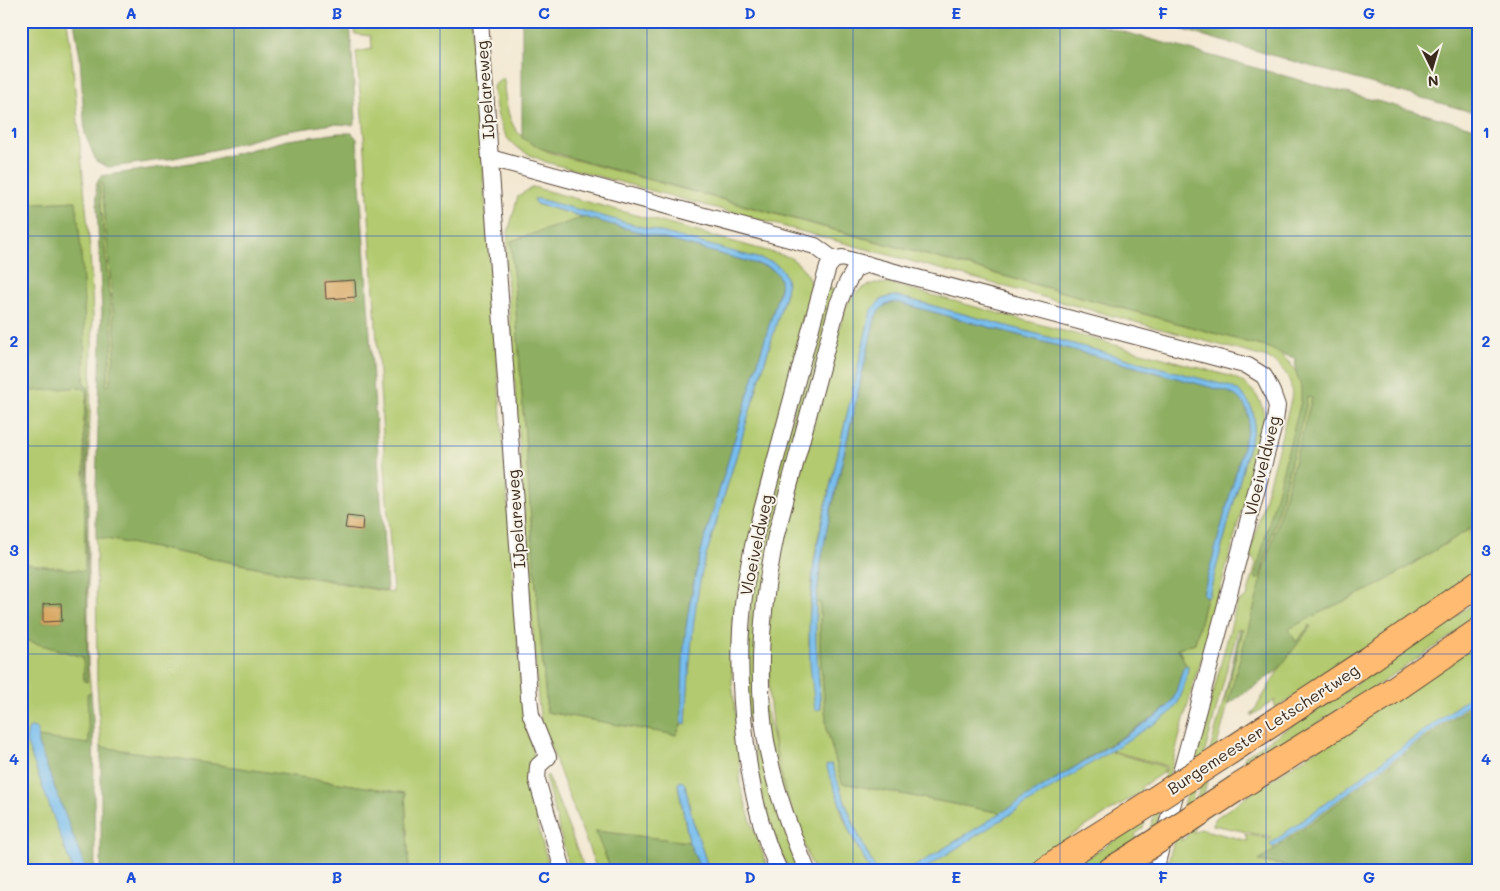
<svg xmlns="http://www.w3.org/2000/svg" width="1500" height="891" font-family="Mali,sans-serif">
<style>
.green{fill:#b3ca6f;stroke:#777a46;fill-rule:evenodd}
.forest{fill:#8eae62;stroke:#646c40;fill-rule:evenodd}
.water{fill:#77bdee;stroke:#597486}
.building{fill:#d8a762}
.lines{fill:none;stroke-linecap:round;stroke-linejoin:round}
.minor-casing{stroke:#574639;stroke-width:18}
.primary-casing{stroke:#574639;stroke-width:28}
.minor{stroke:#fff;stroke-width:16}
.primary{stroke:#febb71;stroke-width:26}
.primary-bridge-casing{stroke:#574639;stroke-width:28;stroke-linecap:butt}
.primary-bridge{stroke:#febb71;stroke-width:26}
.grid{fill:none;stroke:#1d4ed8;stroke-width:1;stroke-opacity:0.55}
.labels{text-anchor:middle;stroke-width:4;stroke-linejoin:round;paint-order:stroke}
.street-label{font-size:16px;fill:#3b2a1e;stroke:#f7f3e8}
.neatline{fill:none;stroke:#1d4ed8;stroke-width:2}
.grid-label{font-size:16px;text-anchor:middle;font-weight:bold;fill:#1d4ed8}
</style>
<rect width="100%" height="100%" fill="#f7f3e8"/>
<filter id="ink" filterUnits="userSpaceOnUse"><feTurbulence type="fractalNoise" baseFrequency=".02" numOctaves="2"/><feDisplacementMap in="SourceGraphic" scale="10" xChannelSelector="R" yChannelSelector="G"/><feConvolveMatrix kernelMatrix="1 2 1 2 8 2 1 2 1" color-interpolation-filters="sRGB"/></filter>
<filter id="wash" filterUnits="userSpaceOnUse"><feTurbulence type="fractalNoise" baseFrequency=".0096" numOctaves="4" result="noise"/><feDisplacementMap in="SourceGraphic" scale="20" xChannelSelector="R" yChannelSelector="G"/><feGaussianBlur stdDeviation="1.12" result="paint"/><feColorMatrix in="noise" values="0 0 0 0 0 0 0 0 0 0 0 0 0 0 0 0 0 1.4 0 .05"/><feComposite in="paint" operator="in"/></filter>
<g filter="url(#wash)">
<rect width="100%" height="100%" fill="#f3e8d2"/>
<g class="green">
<path d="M21,21H67L72,58L90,250L93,316L88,486V664L91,693L88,694L90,745L37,737L31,727L29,729L27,741L73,870H32L21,828V639L84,657V681L87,682V424L88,387L85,386L84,381C86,321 83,261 75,201L21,204Z"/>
<polygon points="353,21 472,21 523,714 534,755 529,771 538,822 537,819 536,820 550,870 409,870 405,793 101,747 97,684 96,537 393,593 364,136 356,52 372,49 371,36 355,34"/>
<path d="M503,78L505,85L504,87C509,130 516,139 557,155L1269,348C1290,357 1304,377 1301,401L1260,577L1306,406L1307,396L1312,397L1193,833L1200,829L1248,841L1245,834L1271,839V837L1213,825L1214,819L1479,639V690L1273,848L1479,697V700L1260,861L1309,870H1166L1237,603L1247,597L1256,564L1250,554L1291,400C1294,380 1283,364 1264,357L546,162C535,157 524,153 514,145C498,132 495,105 493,86ZM1238,628L1243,630L1186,838L1181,841Z"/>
<polygon points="99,183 102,183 116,343 110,386 106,386 113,342"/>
<path d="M533,187L789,257C806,267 813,281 811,300L734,612L732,651V681L739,745L740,785L752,825L769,870H709L692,818L685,784L683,782L678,784V786L689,842L596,831L611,870H597L541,722L538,700L506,264L508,233L518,196ZM536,204L783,271L786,279V292L703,566C691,619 689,669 686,723H682L676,735L547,712L534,562L511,241L585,217Z"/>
<path d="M875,283L891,284L1233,377C1255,387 1267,405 1264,429L1198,671H1197L1196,674L1144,870H1139L1167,766L1112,751V752L1165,767L1164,772L1141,787L1142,791L1017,870H922L1163,717C1183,705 1183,687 1188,666L1186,665L1178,648L1195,643L1206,597L1209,595L1254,427C1256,410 1247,396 1232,388L897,296L882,299L872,309L817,542L814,562L810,603L809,644L821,709L816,643V602H820V654L827,731L842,783L1002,813L909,870H876C857,836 844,801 832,765L842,814L856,845L870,870H814L807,854L784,787L774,741L769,697V616L782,542L845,308C852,294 860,288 875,283Z"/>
<polygon points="826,287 838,291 756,662 802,870 788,870 778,845 763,802 745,700 753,563"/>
<polygon points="82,387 87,393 84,420 85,572 21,563 21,392"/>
<polygon points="1479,523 1479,526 1469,532 1471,537 1479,532 1479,578 1276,708 1274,703 1275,700 1251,716 1283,663 1311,626 1296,642 1288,629 1329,608 1377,586"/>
<polygon points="1479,600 1479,617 1378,685 1237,774 1239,771 1238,769 1243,765 1245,756 1344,692"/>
<polygon points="548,775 585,870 570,870 546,780 546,776"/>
<polygon points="1145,822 1143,828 1135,835 1136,839 1141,835 1141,838 1091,870 1066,870"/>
</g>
<g class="forest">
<polygon points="74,21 350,21 356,119 353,125 333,124 282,132 218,149 169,159 119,166 108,167 96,161 85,134 80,57"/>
<polygon points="522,21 1084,21 1479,129 1479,523 1377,586 1329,608 1289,629 1296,642 1310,625 1311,626 1277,671 1227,705 1312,398 1307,397 1306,406 1260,577 1257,580 1255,576 1301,401 1301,387 1296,372 1295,358 1281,354 1269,348 582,161 540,148 522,138"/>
<polygon points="1152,21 1479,21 1479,111 1468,111"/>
<path d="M339,133H352L357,139L387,591L96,537V486L102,312L96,184L101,176L210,160L288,140ZM99,183H102L116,343L109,386L106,385L113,342ZM355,280L356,297L326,298L325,282ZM347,516L363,518L362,530L345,528Z"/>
<path d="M76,201C83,261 86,321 84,381L85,386H88L87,424V682L84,681L83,657L21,639V563L85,571L84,420L87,393L82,387L21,392V204ZM61,603L62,621L43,622V604Z"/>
<path d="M585,217L768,267C778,272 782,278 780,289L703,544L693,585L686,627L683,669L682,723L676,735L547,712L534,562L511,241Z"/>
<path d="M896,302L1228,392C1243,398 1251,412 1248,428L1203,594L1206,597L1195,643L1178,648L1186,665L1183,668L1175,695L1170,704L1161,712L1002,813L842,783L827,730L820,654V602H816L824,543L875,318C879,308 885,304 896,302Z"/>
<polygon points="1240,629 1243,629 1222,709"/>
<polygon points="91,693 93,719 95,870 86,870 38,744 37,737 89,744 87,694"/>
<polygon points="1479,700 1479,870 1309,870 1259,861"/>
<polygon points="101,747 405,793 409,870 101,870"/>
<polygon points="595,831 689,842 701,870 611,870"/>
</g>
<g class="water">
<path d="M534,199H539L772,262C784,268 789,279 786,292L703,566C692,618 689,670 686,724L682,723C682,691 682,659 686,627C690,599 696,571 703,544L780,289C782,279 778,272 768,267L536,204Z"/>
<path d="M897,296L1228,386C1246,392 1256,409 1254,427L1209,595L1206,597L1203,594L1248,428C1251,411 1243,398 1228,392L900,303C888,301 880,307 875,318L828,523L821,562L816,602V642L821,709L815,710L810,664L809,623L814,562L822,522L870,314C875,302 884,296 897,296Z"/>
<path d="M1186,665L1188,666V669C1184,686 1182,703 1168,715L922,870H909L1125,736L1162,712L1170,704L1175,695L1183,668Z"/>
<polygon points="1479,690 1479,697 1273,848 1270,844"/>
<polygon points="32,727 35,728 37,730 38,744 86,870 73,870 66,852 26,741 28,730"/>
<path d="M832,764C844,801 857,836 876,870H870L849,830L826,765Z"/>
<polygon points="680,781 683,782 685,784 692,818 709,870 701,870 689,842 678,784"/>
</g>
<g id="blocks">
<g class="building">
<polygon points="355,280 356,297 326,299 325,282"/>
<polygon points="347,516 363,518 362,530 345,528"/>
<polygon points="61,603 62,621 43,622 43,604"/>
</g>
</g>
</g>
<g filter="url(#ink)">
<use href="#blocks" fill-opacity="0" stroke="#574639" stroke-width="1"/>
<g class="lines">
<g class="minor-casing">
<g id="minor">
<polyline points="480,21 529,697 531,715 548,757 538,766 537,780 563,870"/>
<polyline points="490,158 815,246 834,260"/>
<path d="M779,870C760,831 751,787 746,745C741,702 738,659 742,616C744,587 750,558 757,529L819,298L828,267L834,260L842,258L1248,366L1264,376L1272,392L1277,406L1275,421L1155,870"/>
<path d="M807,870C785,819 766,764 762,709C758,650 764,592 776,535L838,304L847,283L855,269L867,264"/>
</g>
</g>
<g class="primary-casing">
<g id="primary">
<polyline points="1230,751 1370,659 1479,583"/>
<polyline points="1237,788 1389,693 1479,631"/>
<polyline points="1044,870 1136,812"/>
<polyline points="1111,870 1134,856"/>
</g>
</g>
<use href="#minor" class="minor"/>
<use href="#primary" class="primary"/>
<g class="primary-bridge-casing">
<g id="primary-bridge">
<polyline points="1136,812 1230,751"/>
<polyline points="1134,856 1237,788"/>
</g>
</g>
<use href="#primary-bridge" class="primary-bridge"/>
</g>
</g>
<path class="grid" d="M234,21V870M440,21V870M647,21V870M853,21V870M1060,21V870M1266,21V870M21,236H1479M21,446H1479M21,654H1479"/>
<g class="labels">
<g class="street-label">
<text transform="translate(485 90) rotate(-94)" y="6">IJpelareweg</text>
<text transform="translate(1262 466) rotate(-76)" y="6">Vloeiveldweg</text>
<text transform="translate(516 519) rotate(-94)" y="6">IJpelareweg</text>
<text transform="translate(756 545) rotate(-78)" y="6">Vloeiveldweg</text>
<text transform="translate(1263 729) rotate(-33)" y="6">Burgemeester Letschertweg</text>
</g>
</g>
<rect width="1500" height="891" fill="none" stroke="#f7f3e8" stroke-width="55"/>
<g transform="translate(1432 68) rotate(175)" stroke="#f7f3e8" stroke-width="4" paint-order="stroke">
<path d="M0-4L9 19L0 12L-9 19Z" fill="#3b2a1e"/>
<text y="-8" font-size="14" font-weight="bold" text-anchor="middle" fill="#3b2a1e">N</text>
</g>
<rect x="28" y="28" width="1444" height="836" class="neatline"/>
<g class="grid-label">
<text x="131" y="19">A</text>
<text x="337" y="19">B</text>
<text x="544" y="19">C</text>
<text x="750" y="19">D</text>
<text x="956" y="19">E</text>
<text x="1163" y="19">F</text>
<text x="1369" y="19">G</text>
<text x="14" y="138">1</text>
<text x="1486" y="138">1</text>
<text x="14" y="347">2</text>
<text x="1486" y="347">2</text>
<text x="14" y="556">3</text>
<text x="1486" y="556">3</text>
<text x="14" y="765">4</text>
<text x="1486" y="765">4</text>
<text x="131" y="883">A</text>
<text x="337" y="883">B</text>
<text x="544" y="883">C</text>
<text x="750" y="883">D</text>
<text x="956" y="883">E</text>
<text x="1163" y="883">F</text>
<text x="1369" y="883">G</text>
</g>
</svg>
